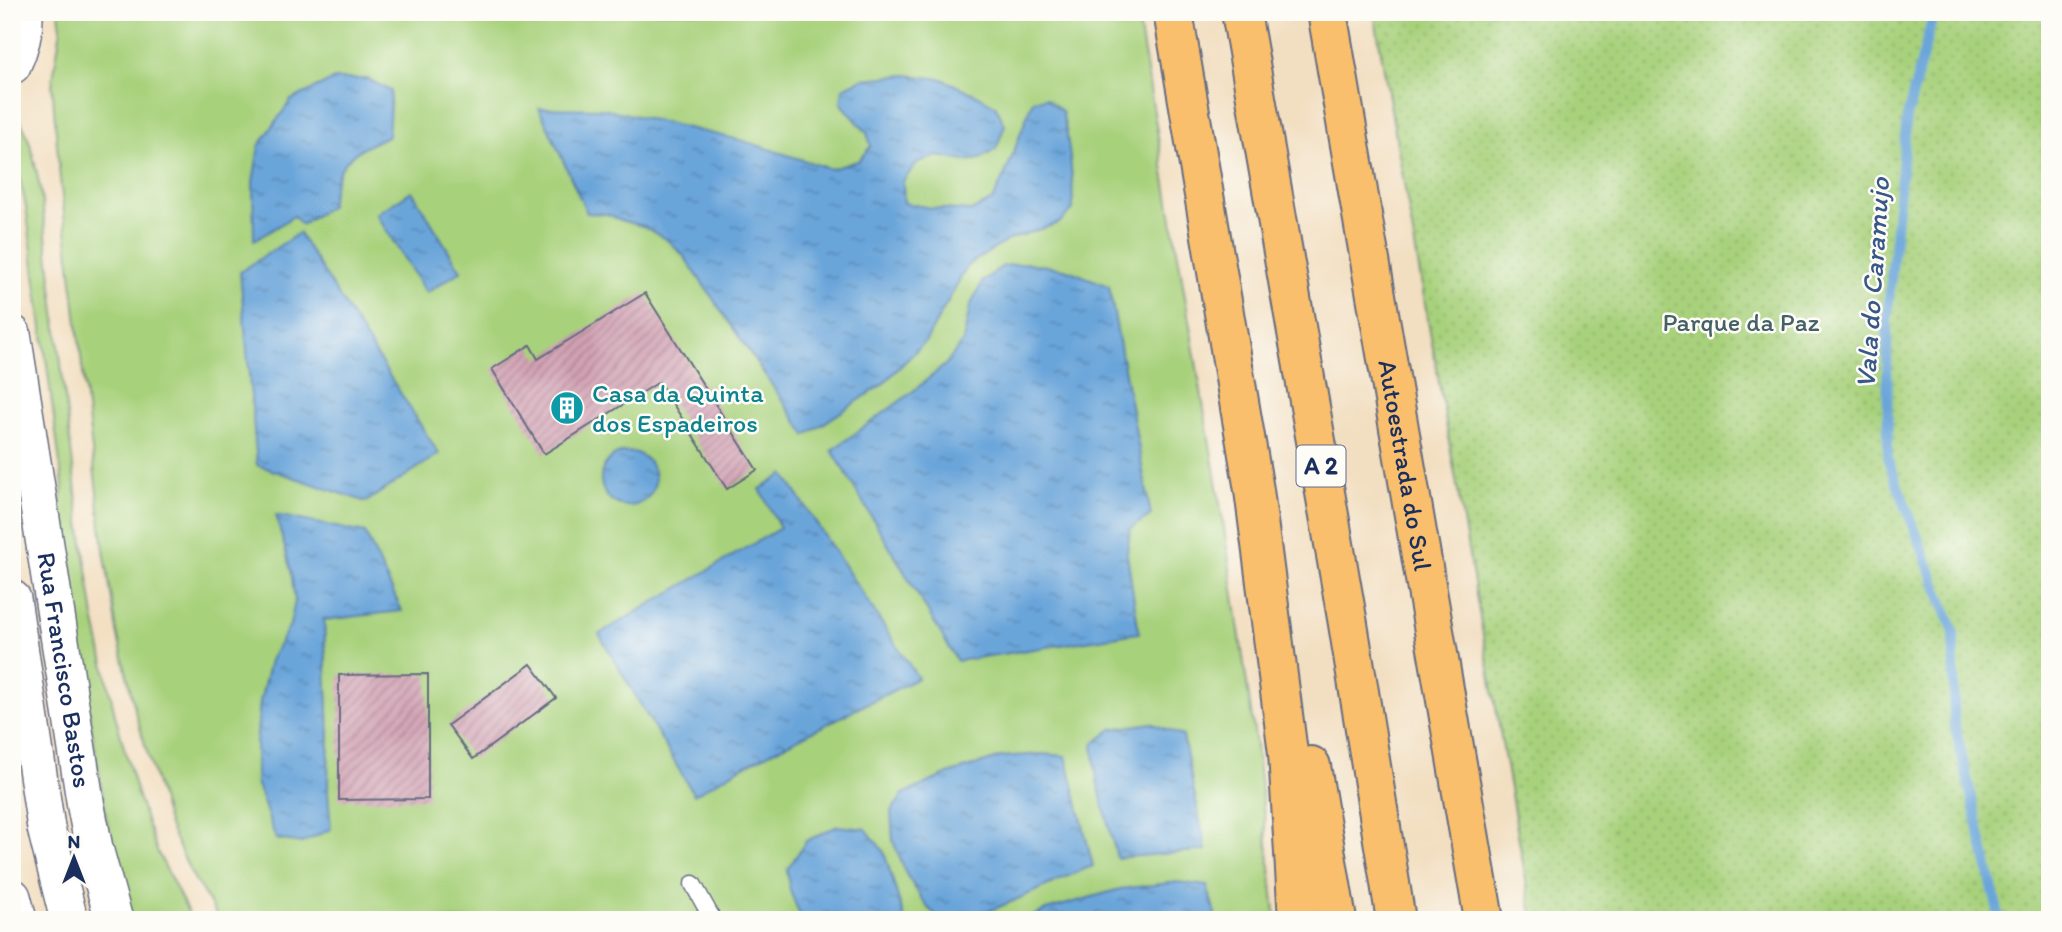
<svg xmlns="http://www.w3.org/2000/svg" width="2062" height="932" font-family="Itim,sans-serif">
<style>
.green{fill:#a8d17c;stroke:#62806d;stroke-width:2}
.park{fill:url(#park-dots);stroke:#62806d;stroke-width:2}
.water{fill:url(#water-ripples);stroke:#426a9c;stroke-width:2}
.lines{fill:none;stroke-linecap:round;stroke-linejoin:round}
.stream{stroke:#6aa5da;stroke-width:10}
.building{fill:url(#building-hatch)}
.service-casing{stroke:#666c80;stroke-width:19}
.tertiary-casing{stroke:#666c80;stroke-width:40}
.motorway-casing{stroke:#666c80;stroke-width:42}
.service{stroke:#fff;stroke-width:16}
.tertiary{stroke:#fff;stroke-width:37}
.motorway{stroke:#f9bf6c;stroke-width:38}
.labels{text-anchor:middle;stroke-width:5;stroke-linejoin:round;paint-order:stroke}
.shield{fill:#fdfcf7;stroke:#5f6c8c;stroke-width:2}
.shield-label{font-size:24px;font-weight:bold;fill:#1b2f5e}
.park-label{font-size:26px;fill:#456067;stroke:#fdfcf7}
.culture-label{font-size:26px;fill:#0d838f;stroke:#fdfcf7;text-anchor:start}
.street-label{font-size:26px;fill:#1b2f5e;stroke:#fdfcf7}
.water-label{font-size:28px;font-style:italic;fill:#375889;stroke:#fdfcf7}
</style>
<defs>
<pattern id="park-dots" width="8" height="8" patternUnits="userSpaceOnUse" patternTransform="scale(1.75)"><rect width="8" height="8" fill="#a8d17c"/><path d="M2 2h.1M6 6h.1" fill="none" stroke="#90b46e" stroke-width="1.8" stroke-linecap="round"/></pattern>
<pattern id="water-ripples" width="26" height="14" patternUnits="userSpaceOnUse" patternTransform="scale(1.75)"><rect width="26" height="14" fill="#6aa5da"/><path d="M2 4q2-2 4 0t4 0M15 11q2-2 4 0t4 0" fill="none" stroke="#5687b4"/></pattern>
<pattern id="building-hatch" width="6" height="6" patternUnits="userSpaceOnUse" patternTransform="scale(1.75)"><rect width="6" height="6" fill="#d2a1b3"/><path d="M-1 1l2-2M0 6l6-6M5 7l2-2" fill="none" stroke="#aa8495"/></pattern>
</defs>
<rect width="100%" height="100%" fill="#fdfcf7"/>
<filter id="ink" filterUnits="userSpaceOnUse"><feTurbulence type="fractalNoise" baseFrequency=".0143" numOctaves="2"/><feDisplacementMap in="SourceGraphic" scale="14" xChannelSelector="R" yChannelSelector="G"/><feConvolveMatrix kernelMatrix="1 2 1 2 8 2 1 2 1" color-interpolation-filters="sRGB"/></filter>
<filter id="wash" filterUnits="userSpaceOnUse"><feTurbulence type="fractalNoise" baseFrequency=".00686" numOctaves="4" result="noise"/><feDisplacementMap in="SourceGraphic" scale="28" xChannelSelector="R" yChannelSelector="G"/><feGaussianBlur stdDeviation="1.57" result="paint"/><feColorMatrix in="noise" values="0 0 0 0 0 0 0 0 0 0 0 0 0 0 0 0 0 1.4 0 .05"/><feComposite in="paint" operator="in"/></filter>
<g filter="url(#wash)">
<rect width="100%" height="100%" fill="#f2dec0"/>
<g class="green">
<polygon points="59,12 1137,12 1223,522 1256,745 1276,920 220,920 191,873 169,826 136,714 117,632 103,543 60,179 52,85 61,29"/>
<path d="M12,110C31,129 35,167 41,193L78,509L94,617L115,715L137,794L157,851L192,920H132L119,874L108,829L58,519L63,486L26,207L12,144Z"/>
</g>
<polygon class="park" points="1374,12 2050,12 2050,920 1533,920"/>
<g class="water">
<path d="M906,75L942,79L977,95L995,105L1005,125L996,149L980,159L965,161L938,156L918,162L903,181L904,203L931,208L971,211L993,200L1008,167L1033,100L1046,98L1062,111C1070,144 1073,175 1073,209L1059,223L1010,239L968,265L926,341L882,385L806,435L683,255L666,239L643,226L623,221L607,214L587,213L539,108L606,109L744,141L831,169L858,161L871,146L867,133L841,103L843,88L862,79Z"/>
<path d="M334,79H368L391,91L388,136C348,154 337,161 330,206L301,225L294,216L254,241L253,182L259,146L291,100Z"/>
<polygon points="412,191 461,271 426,293 376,214"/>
<polygon points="299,233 439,454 366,502 257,465 240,272"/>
<polygon points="1028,263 1065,269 1109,286 1151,515 1130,529 1127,554 1139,633 957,661 832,450 907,396 945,365 963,341 970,306 983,281 1003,266"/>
<circle cx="628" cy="479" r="27"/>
<polygon points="784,474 918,678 742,767 694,795 599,634 780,528 760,489"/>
<polygon points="276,515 365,533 402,611 324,620 329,731 328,791 331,829 302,843 276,839 256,782 256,743 260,702 270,660 290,625 295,601 291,571"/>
<polygon points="1151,723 1183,736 1206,850 1117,858 1097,781 1093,744 1112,729"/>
<path d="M1042,754L1066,756L1093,866C1047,882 989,920 942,920L928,908L906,874L893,841L891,812L903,794L948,774L1001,757Z"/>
<polygon points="837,826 866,829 884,852 905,920 802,920 790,891 787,870 806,841"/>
<polygon points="1178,882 1207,886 1215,913 1214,920 1024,920 1046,910 1120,889"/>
</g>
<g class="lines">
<polyline class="stream" points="1934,12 1907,117 1887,320 1888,460 1954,632 1954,722 2000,920"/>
</g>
<g id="blocks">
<g class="building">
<polygon points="645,293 757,470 727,489 659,382 544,454 492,369 530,345 538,359"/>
<polygon points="531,664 556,698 473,759 448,725"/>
<polygon points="428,674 428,799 339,800 339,675"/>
</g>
</g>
</g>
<g filter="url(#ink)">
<use href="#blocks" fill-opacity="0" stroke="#666c80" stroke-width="2"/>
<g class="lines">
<g class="service-casing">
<polyline id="service" points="693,884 713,920"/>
</g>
<g class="tertiary-casing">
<g id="tertiary">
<path d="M12,65C20,48 25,31 24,12"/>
<path id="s1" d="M12,334L86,807L94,848L114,920"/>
<polyline points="12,599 46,828 69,920"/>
<polyline points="12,897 18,920"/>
</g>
</g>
<g class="motorway-casing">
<g id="motorway">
<polyline points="1173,12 1254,490 1288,753 1298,920"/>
<polyline points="1241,12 1348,624 1396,920"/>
<path id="s2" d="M1327,12L1484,920"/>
<polyline points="1311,766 1337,920"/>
</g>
</g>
<use href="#service" class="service"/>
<use href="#tertiary" class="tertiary"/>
<use href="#motorway" class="motorway"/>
</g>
</g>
<defs>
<g id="building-disc" transform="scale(1.75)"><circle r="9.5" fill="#0f9aa8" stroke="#fdfcf7"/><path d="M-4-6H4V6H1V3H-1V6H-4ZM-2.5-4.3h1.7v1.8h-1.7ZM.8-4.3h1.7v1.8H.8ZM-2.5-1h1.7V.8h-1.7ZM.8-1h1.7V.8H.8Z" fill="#fff"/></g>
</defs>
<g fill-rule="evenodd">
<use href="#building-disc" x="567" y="408"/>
</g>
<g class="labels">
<rect class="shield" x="1296.5" y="445.5" width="49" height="41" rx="5"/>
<g class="shield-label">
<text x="1321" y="474">A 2</text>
</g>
<g class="park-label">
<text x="1741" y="331">Parque da Paz</text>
</g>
<g class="culture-label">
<text x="592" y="402">Casa da Quinta<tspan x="592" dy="30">dos Espadeiros</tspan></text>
</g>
<g class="street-label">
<text dy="9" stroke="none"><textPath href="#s2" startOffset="460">Autoestrada do Sul</textPath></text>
<text dy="9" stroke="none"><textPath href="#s1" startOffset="340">Rua Francisco Bastos</textPath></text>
</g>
<g class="water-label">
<text transform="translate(1872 283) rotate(-86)" y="10">Vala do Caramujo</text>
</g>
</g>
<rect width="2062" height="932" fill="none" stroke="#fdfcf7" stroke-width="42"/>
<g transform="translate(74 858)" stroke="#fdfcf7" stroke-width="5" paint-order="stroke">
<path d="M0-5L12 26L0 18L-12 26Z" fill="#1b2f5e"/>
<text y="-10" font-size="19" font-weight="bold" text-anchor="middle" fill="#1b2f5e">N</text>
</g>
</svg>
